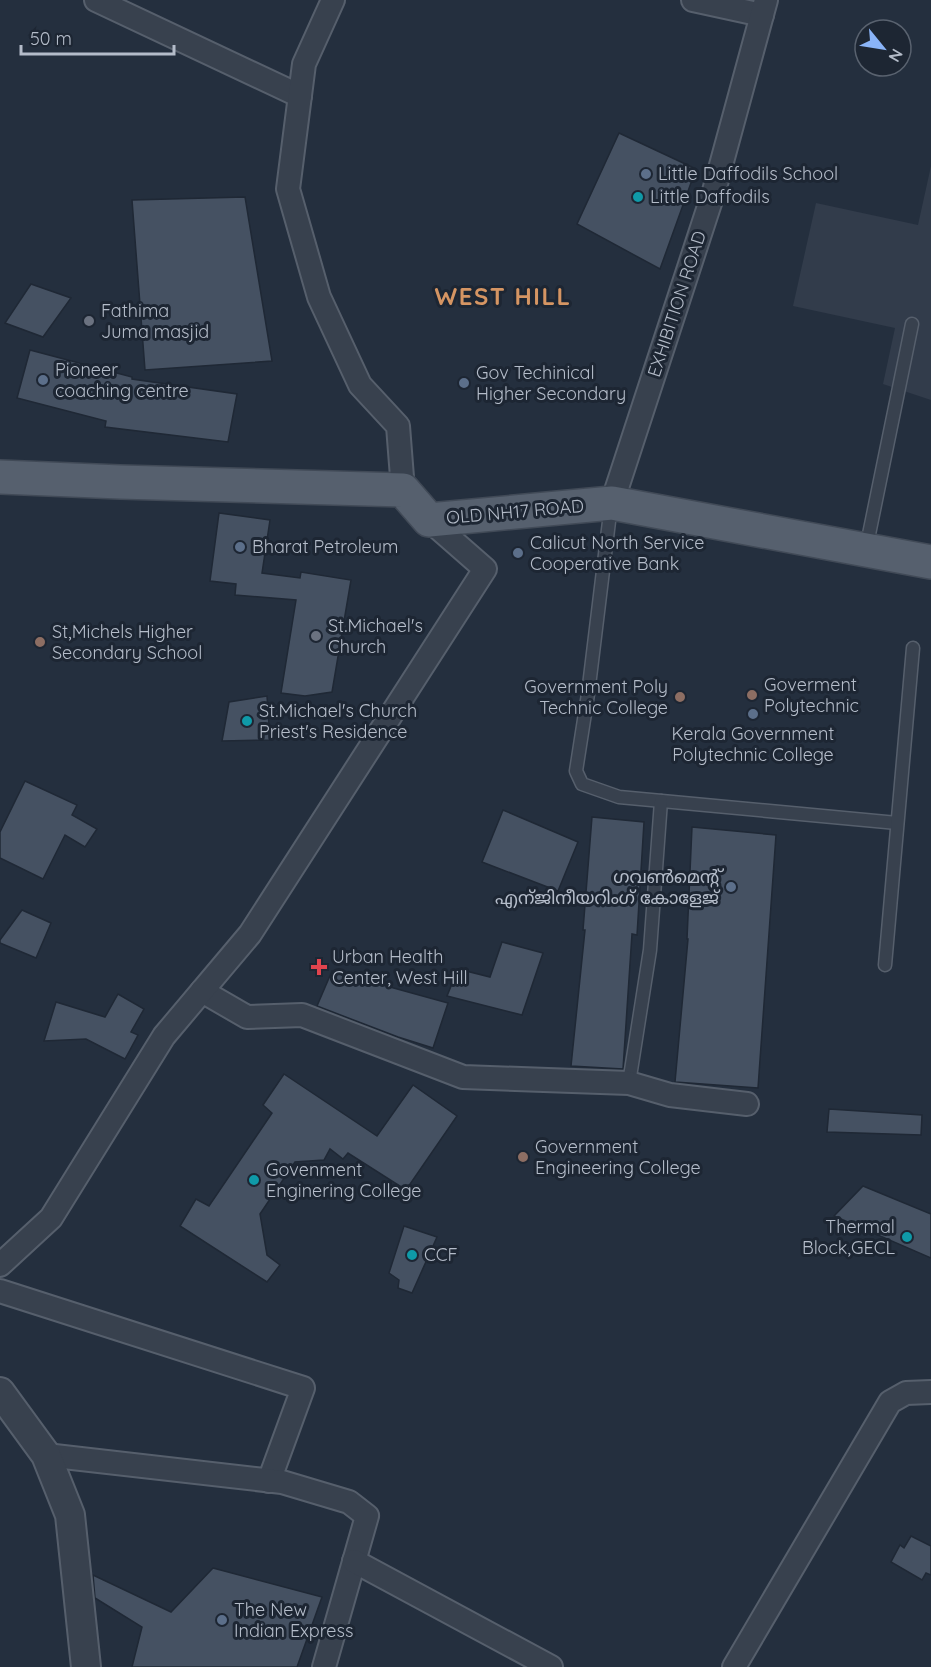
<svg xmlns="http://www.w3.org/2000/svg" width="931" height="1667" font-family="Quicksand,'Noto Sans Malayalam',sans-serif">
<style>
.airport{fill:#323c4b}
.building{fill:#455162;stroke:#1f2835;stroke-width:1.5}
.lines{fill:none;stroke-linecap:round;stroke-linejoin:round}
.service-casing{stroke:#565f6c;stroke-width:15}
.minor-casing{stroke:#565f6c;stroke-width:26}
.tertiary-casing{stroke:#565f6c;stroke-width:32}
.primary-casing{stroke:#414a57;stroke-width:36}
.service{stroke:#38414e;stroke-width:12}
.minor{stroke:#38414e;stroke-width:22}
.tertiary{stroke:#38414e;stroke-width:28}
.primary{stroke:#56606e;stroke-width:33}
.service-dot{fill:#5c6f8a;stroke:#1d2633;stroke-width:2}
.culture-dot{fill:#0f9aa8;stroke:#1d2633;stroke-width:2}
.worship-dot{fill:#6b7280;stroke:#1d2633;stroke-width:2}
.education-dot{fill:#8d6e63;stroke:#1d2633;stroke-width:2}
.health-dot{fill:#e0444e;stroke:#1d2633;stroke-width:2}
.labels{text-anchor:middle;stroke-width:6;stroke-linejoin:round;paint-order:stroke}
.poi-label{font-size:18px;fill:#b4bcc9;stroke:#1d2633;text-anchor:start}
.street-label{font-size:18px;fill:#b4bcc9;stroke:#1d2633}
.district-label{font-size:24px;font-weight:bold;letter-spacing:1.5px;fill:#d59563;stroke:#1d2633}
</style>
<rect width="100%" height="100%" fill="#242f3e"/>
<polygon class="airport" points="931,166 931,400 883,384 895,328 793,306 816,203 918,225"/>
<g class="building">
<polygon points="619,133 696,169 660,269 577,224"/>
<polygon points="245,197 272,361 145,370 132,200"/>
<polygon points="31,284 71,298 43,337 5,323"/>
<polygon points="30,350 132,377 132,379 237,394 228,442 105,427 106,421 17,398"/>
<polygon points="219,513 270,520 262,573 300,578 301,572 351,580 332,692 305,696 281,693 296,600 235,595 236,584 210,581"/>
<polygon points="267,696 270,740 222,741 229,702"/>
<polygon points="25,781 77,805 72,815 97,829 85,847 65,835 43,879 0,858 0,832"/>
<polygon points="503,810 578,842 558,891 482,862"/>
<polygon points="592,817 644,822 637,935 632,934 623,1069 571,1066 585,930 583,930"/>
<polygon points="692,827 776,835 758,1088 675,1082 688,939 687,939"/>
<polygon points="22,910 51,923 36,958 0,943 0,940"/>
<polygon points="502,942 543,953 522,1015 447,996 458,969 490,977"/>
<polygon points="332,971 448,1003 433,1048 398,1037 317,1006"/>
<polygon points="118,994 144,1009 131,1032 138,1035 125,1059 86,1039 44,1041 56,1002 105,1017"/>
<polygon points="284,1074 377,1136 413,1085 457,1116 406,1190 348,1153 343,1159 330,1149 324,1160 295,1162 260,1214 267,1255 280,1265 267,1282 180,1226 196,1199 209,1206 272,1113 263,1105"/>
<polygon points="829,1109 922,1115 921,1135 827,1132"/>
<polygon points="863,1186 931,1214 931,1258 834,1216"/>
<polygon points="404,1226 437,1237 412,1293 398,1288 399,1280 389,1273"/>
<polygon points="911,1536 931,1546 931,1575 926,1573 922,1580 891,1562 900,1545 904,1548"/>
<polygon points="213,1568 322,1597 297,1667 132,1667 142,1627 95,1598 93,1575 171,1612"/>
</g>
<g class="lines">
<g class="service-casing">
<g id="service">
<polyline points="611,505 588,694 576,771 582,784 619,797 897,823"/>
<polyline points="866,549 912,324"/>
<polyline points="885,965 913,648"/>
<polyline points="629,1083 650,950 661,801"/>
</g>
</g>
<g class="minor-casing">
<g id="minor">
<polyline points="96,0 300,96"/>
<polyline points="333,0 304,64 288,189 319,297 360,385 398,426 403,490"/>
<polyline points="693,0 762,15"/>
<polyline points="612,503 714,191 766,0"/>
<polyline points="202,991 247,1017 302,1015 463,1077 629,1083 670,1095 747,1104"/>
<polyline points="0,1265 51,1218 164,1036 250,934 485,569 429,520"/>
<polyline points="0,1291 303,1388 269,1481"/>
<polyline points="46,1455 282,1482 349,1502 367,1516 324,1667"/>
<polyline points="354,1561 551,1667"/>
<polyline points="734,1667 890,1402 906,1393 931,1392"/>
</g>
</g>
<g class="tertiary-casing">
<polyline id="tertiary" points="0,1392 46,1455 70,1515 86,1667"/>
</g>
<g class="primary-casing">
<polyline id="primary" points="0,477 120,482 403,490 429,520 612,503 931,562"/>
</g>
<use href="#service" class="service"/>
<use href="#minor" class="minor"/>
<use href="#tertiary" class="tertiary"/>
<use href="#primary" class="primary"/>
</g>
<g class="service-dot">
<circle cx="646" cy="174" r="6"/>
<circle cx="43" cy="380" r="6"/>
<circle cx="464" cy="383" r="6"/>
<circle cx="240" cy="547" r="6"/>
<circle cx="518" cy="553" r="6"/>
<circle cx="753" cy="714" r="6"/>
<circle cx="731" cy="887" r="6"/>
<circle cx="222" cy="1620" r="6"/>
</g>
<g class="culture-dot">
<circle cx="638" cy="197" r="6"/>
<circle cx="247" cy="721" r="6"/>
<circle cx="254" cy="1180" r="6"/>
<circle cx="907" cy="1237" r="6"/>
<circle cx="412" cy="1255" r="6"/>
</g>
<g class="worship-dot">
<circle cx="89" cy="321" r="6"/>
<circle cx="316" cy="636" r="6"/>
</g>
<g class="education-dot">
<circle cx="40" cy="642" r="6"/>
<circle cx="752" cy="695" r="6"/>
<circle cx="680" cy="697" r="6"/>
<circle cx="523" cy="1157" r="6"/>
</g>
<path class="health-dot" d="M316 958h6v6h6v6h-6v6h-6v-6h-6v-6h6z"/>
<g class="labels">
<g class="poi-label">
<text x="658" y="180">Little Daffodils School</text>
<text x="650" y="203">Little Daffodils</text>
<text x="101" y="317">Fathima<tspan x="101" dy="21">Juma masjid</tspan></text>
<text x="55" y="376">Pioneer<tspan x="55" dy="21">coaching centre</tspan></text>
<text x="476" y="379">Gov Techinical<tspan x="476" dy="21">Higher Secondary</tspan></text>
<text x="530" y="549">Calicut North Service<tspan x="530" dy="21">Cooperative Bank</tspan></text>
<text x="252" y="553">Bharat Petroleum</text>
<text x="328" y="632">St.Michael's<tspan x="328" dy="21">Church</tspan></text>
<text x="52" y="638">St,Michels Higher<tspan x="52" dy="21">Secondary School</tspan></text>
<text x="764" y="691">Goverment<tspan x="764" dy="21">Polytechnic</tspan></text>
<text x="668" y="693" text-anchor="end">Government Poly<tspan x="668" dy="21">Technic College</tspan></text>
<text x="259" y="717">St.Michael's Church<tspan x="259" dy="21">Priest's Residence</tspan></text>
<text x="753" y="740" text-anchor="middle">Kerala Government<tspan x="753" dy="21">Polytechnic College</tspan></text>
<text x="719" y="883" text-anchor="end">ഗവൺമെന്റ്<tspan x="719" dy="21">എന്ജിനീയറിംഗ് കോളേജ്</tspan></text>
<text x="332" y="963">Urban Health<tspan x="332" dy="21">Center, West Hill</tspan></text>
<text x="535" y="1153">Government<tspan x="535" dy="21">Engineering College</tspan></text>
<text x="266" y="1176">Govenment<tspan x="266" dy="21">Enginering College</tspan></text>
<text x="895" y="1233" text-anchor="end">Thermal<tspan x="895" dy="21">Block,GECL</tspan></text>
<text x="424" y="1261">CCF</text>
<text x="234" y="1616">The New<tspan x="234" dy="21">Indian Express</tspan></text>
</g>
<g class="street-label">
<text transform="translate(677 304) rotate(-72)" y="6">EXHIBITION ROAD</text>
<text transform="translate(515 512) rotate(-5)" y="6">OLD NH17 ROAD</text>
</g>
<g class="district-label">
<text x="503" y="305">WEST HILL</text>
</g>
</g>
<g transform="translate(883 48) rotate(120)"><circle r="28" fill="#1d2633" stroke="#59626f" stroke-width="1.5"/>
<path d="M0-4.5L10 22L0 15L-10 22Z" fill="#8ab4f8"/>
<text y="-9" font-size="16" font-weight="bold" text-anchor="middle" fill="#b4bcc9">N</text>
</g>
<path d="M21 45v9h153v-9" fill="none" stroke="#b4bcc9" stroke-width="3"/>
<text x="30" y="45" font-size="18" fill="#b4bcc9" stroke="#1d2633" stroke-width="4.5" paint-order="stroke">50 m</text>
</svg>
